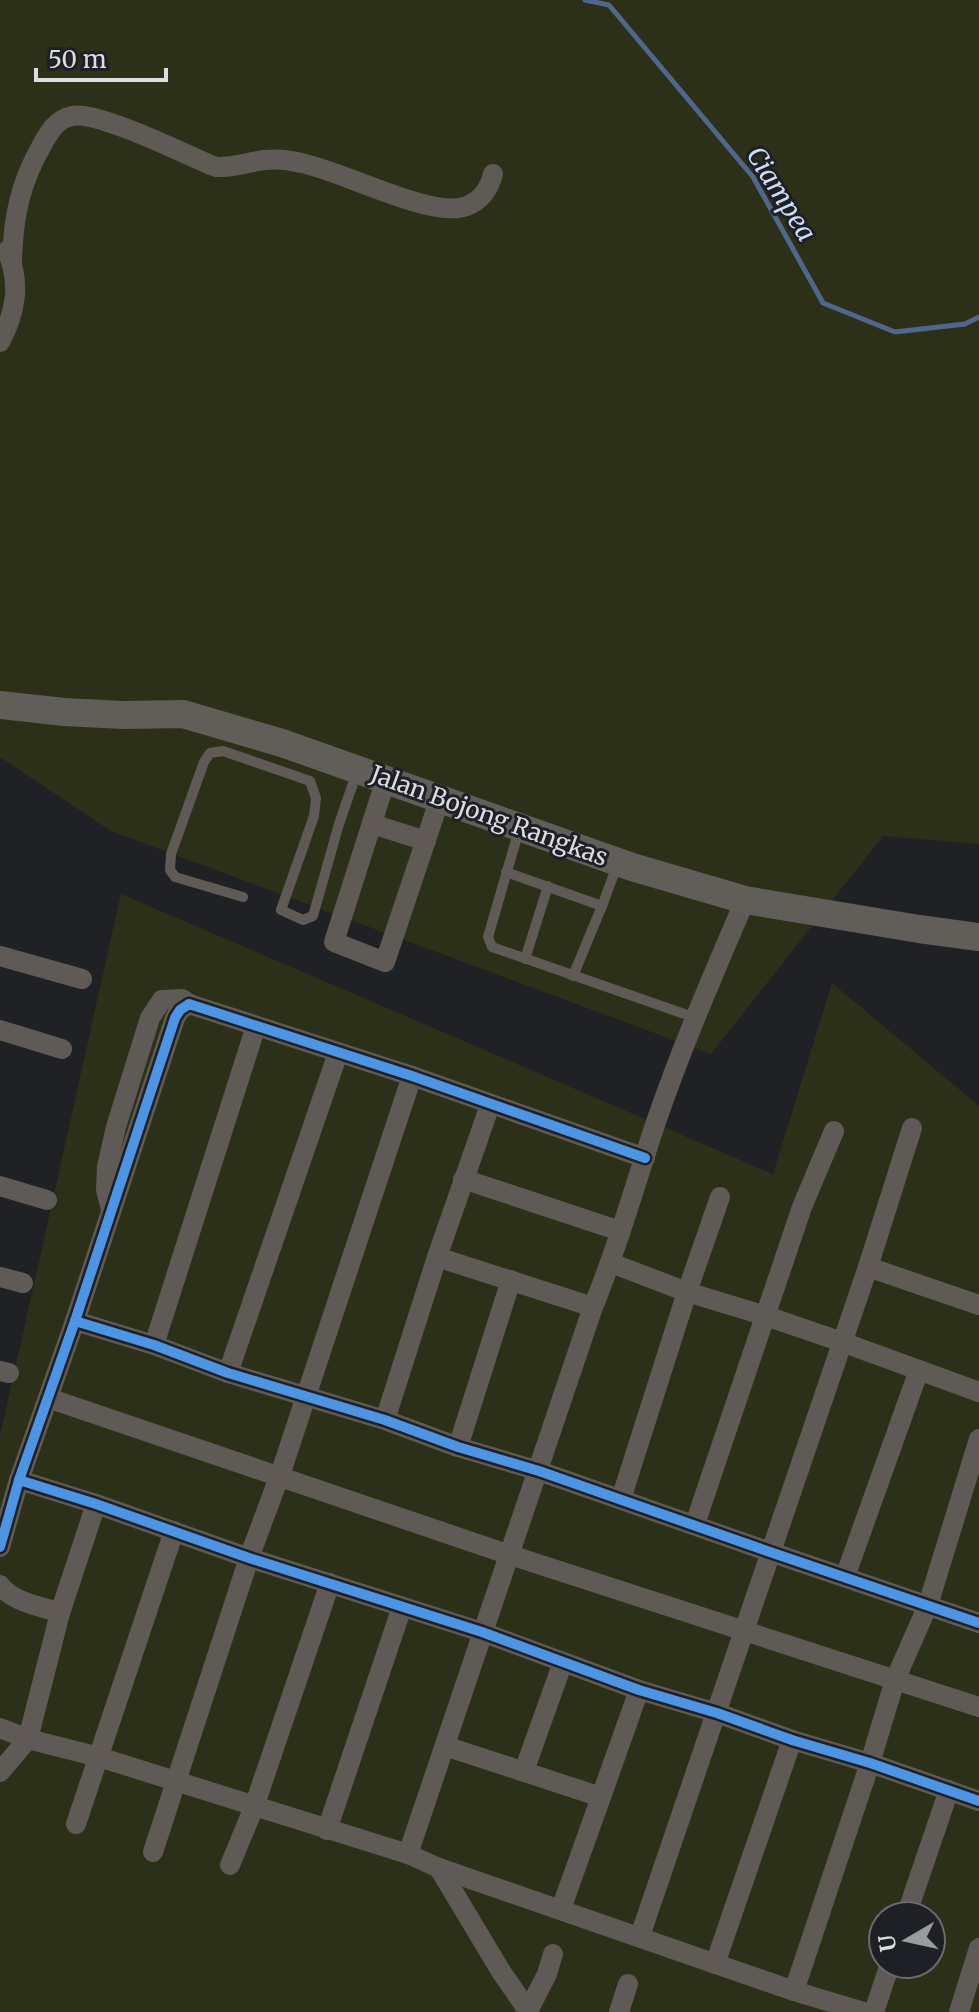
<svg xmlns="http://www.w3.org/2000/svg" width="979" height="2012" font-family="Merriweather,serif">
<style>
.green{fill:#2c3018;fill-rule:evenodd}
.lines{fill:none;stroke-linecap:round;stroke-linejoin:round}
.stream{stroke:#4f678c;stroke-width:5}
.service{stroke:#5f5a55;stroke-width:10}
.minor{stroke:#5f5a55;stroke-width:20}
.secondary{stroke:#615d59;stroke-width:28}
.cycleway-casing{stroke:#1e2026;stroke-width:15}
.cycleway{stroke:#4d94e3;stroke-width:10}
.labels{text-anchor:middle;stroke-width:6;stroke-linejoin:round;paint-order:stroke}
.street-label{font-size:24px;fill:#dbdce0;stroke:#1e2026}
.water-label{font-size:26px;font-style:italic;fill:#ccddf7;stroke:#1e2026}
</style>
<rect width="100%" height="100%" fill="#202124"/>
<g class="green">
<polygon points="0,0 979,0 979,844 883,836 711,1054 111,831 0,757"/>
<path d="M121,894L773,1174L832,983L979,1106V2012H0V1436ZM883,1916H931V1964H883Z"/>
</g>
<g class="lines">
<polyline class="stream" points="585,0 609,5 753,177 823,303 895,332 965,324 979,317"/>
<g class="service">
<polyline points="519,830 488,937 492,947 696,1018"/>
<polyline points="506,872 602,906 573,976"/>
<polyline points="243,897 175,877 170,870 171,854 204,762 210,753 223,751 310,781 316,798 314,816 281,910 303,920 313,916 339,824 357,772"/>
<polyline points="602,906 618,863"/>
<polyline points="525,959 548,886"/>
</g>
<g class="minor">
<path d="M12,262C13,218 20,183 42,145C49,132 57,119 72,116C97,110 188,156 216,167C232,168 248,162 265,160C276,159 290,160 301,163C341,170 432,220 467,206C482,200 489,189 493,174"/>
<path d="M0,342C16,312 21,283 7,251"/>
<polyline points="386,779 334,942 385,962 440,798"/>
<polyline points="372,824 426,841"/>
<polyline points="0,956 82,979"/>
<polyline points="0,1030 62,1049"/>
<polyline points="463,1179 620,1231"/>
<polyline points="0,1186 47,1200"/>
<polyline points="111,1209 106,1190 107,1167 116,1127 150,1018 162,1000 182,999 189,1004"/>
<polyline points="437,1257 593,1307"/>
<polyline points="611,1263 687,1292 766,1316 842,1342 979,1392"/>
<polyline points="868,1267 979,1305"/>
<polyline points="0,1277 23,1283"/>
<polyline points="75,1321 154,1345 228,1373 385,1420 458,1447 539,1471 770,1552 979,1623"/>
<polyline points="154,1345 256,1026"/>
<polyline points="0,1371 9,1373"/>
<polyline points="228,1373 338,1053"/>
<polyline points="48,1398 510,1555 979,1707"/>
<polyline points="385,1420 437,1257 490,1105"/>
<polyline points="458,1447 511,1280"/>
<polyline points="19,1480 96,1504 249,1558 482,1632 639,1690 717,1713 792,1740 870,1763 979,1801"/>
<polyline points="621,1499 687,1292 720,1197"/>
<polyline points="695,1524 802,1207 834,1131"/>
<polyline points="0,1547 19,1480 75,1321 175,1018 180,1010 189,1004 412,1076 645,1158"/>
<polyline points="845,1577 919,1370"/>
<path d="M0,1585C12,1602 41,1606 60,1613"/>
<polyline points="0,1728 28,1739 99,1757 408,1854 439,1868 502,1973 529,2012"/>
<polyline points="445,1746 601,1797 561,1909"/>
<polyline points="524,1771 563,1662"/>
<polyline points="0,1772 28,1739 60,1613 96,1504"/>
<polyline points="601,1797 639,1690"/>
<polyline points="76,1824 174,1531"/>
<polyline points="327,1830 402,1607"/>
<polyline points="153,1852 249,1558 282,1469 412,1076"/>
<path d="M408,1854L593,1307C618,1247 635,1184 656,1122C682,1046 714,973 745,900"/>
<polyline points="230,1865 254,1807 330,1583"/>
<polyline points="439,1868 794,1991 864,2012"/>
<polyline points="906,1916 949,1790"/>
<polyline points="640,1936 868,1267 912,1128"/>
<polyline points="715,1964 792,1740"/>
<polyline points="794,1991 870,1763 895,1680 928,1605 979,1439"/>
<polyline points="528,2011 547,1974 553,1954"/>
<polyline points="619,2012 628,1984"/>
<polyline points="874,2012 890,1964"/>
<polyline points="959,2012 979,1948"/>
</g>
<polyline class="secondary" points="0,705 64,712 123,715 183,714 282,743 632,867 745,900 919,929 979,937"/>
<g class="cycleway-casing">
<g id="cycleway">
<polyline points="75,1321 154,1345 228,1373 385,1420 458,1447 539,1471 770,1552 979,1623"/>
<polyline points="19,1480 96,1504 249,1558 482,1632 639,1690 717,1713 792,1740 870,1763 979,1801"/>
<polyline points="0,1547 19,1480 75,1321 175,1018 180,1010 189,1004 412,1076 645,1158"/>
</g>
</g>
<use href="#cycleway" class="cycleway"/>
</g>
<g class="labels">
<g class="street-label">
<text transform="translate(489 816) rotate(20)" y="8">Jalan Bojong Rangkas</text>
</g>
<g class="water-label">
<text transform="translate(781 194) rotate(58)" y="9">Ciampea</text>
</g>
</g>
<g transform="translate(907 1940) rotate(261)"><circle r="38" fill="#1e2026" stroke="#6a6b70" stroke-width="2"/>
<path d="M0-6L14 30L0 20L-14 30Z" fill="#9a9b9e"/>
<text y="-12" font-size="22" font-weight="bold" text-anchor="middle" fill="#dbdce0">U</text>
</g>
<path d="M36 68v12h130v-12" fill="none" stroke="#dbdce0" stroke-width="4"/>
<text x="48" y="68" font-size="24" fill="#dbdce0" stroke="#1e2026" stroke-width="6" paint-order="stroke">50 m</text>
</svg>
